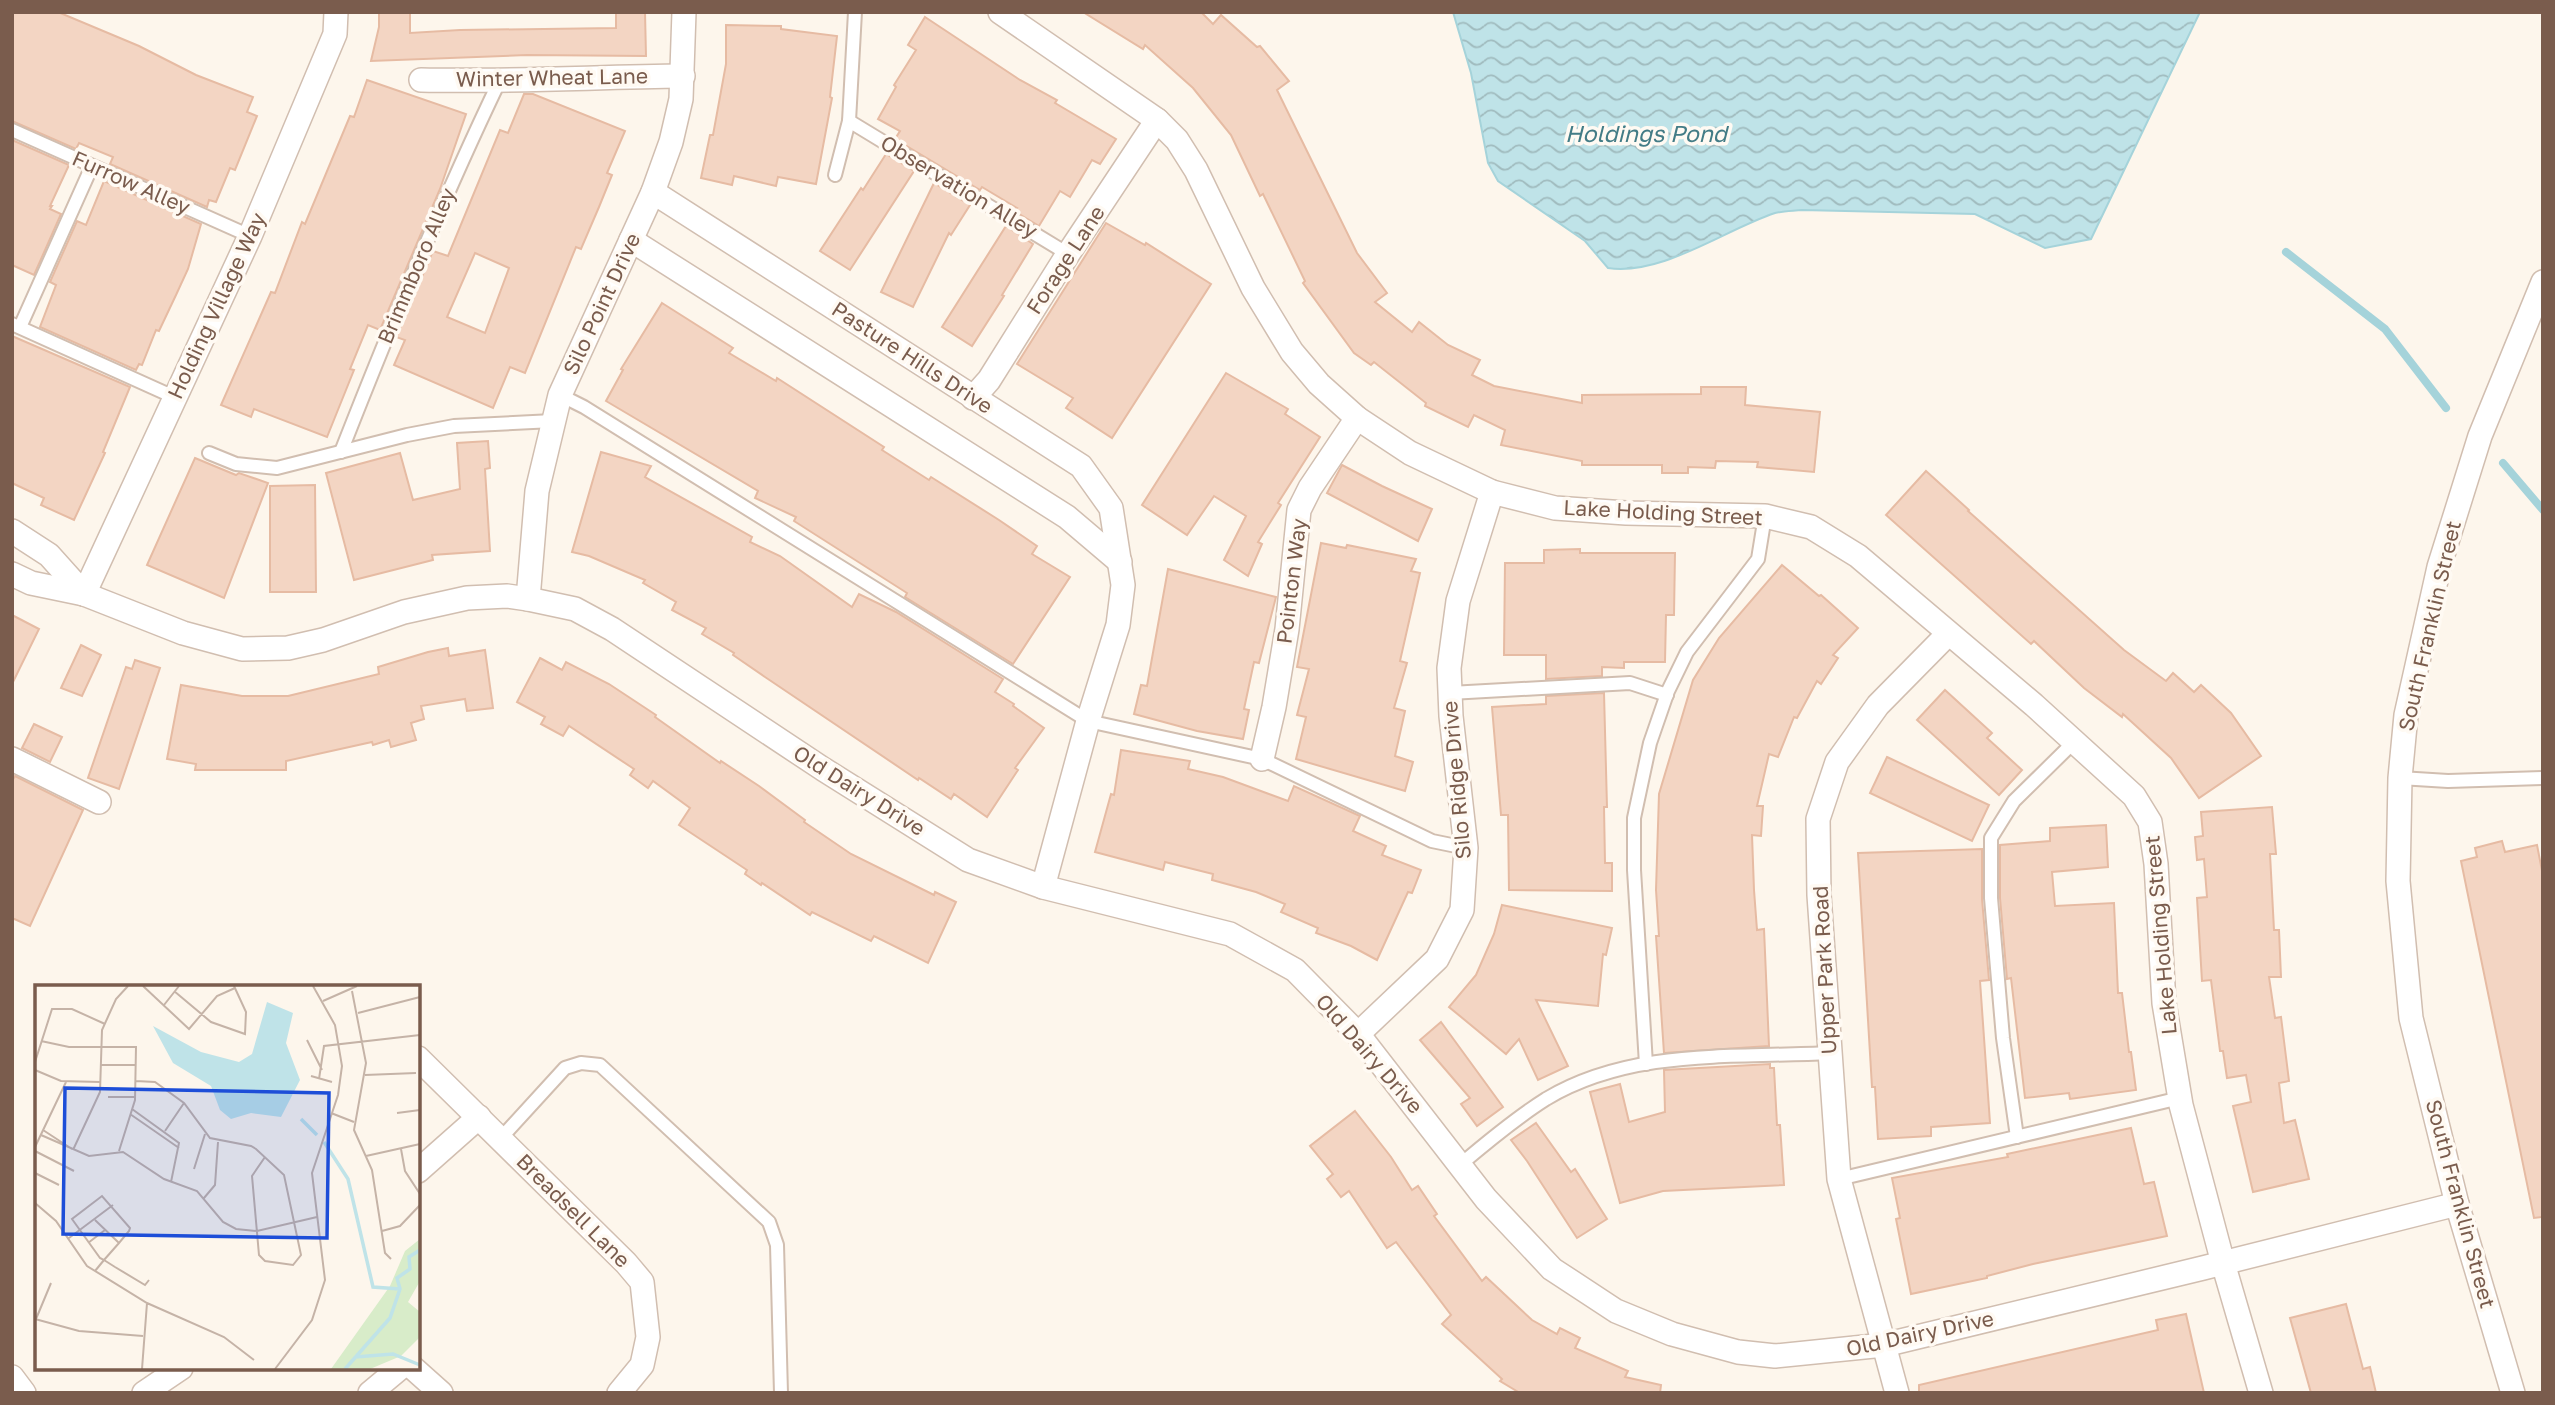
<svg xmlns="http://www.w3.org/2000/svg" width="2555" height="1405" font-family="'Golos Text',sans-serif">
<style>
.water{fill:url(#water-waves);stroke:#a5d3da;stroke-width:2}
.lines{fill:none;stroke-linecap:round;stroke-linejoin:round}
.stream{stroke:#a5d3da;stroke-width:8}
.building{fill:#f3d5c3;stroke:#e6bba3;stroke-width:2;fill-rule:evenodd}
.lane-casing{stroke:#d1beb0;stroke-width:16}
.street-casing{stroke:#d1beb0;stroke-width:26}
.lane{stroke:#fff;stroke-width:12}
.street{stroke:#fff;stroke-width:23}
.labels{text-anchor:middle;stroke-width:7;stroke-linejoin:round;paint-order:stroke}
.street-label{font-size:21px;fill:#7a5c4d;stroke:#fffaf3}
.water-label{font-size:23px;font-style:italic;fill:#437c86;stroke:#fffaf3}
.inset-river{fill:none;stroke:#bfe3e8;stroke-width:3.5}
.inset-road{fill:none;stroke:#c5b3a7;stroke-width:2}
.view{fill:#1d4ed8;fill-opacity:0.15;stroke:#1d4ed8;stroke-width:3.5}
.inset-edge{fill:none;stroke:#7a5c4d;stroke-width:3.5}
</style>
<defs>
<pattern id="water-waves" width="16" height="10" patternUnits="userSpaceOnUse" patternTransform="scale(1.75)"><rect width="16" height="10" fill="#bfe3e8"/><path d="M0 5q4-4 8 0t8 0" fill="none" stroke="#a0bbbe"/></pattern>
</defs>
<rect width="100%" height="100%" fill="#fdf6ec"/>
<path class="water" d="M1453,12H2200L2091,239L2045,248L1975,214L1802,210C1793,211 1784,211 1775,213C1724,230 1662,276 1608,268L1585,241L1498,181L1488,163L1471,73Z"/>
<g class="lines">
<g class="stream">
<polyline points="2286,252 2385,329 2446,408"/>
<polyline points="2503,463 2543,510"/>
</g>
</g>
<g class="building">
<polygon points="12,12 58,12 139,46 196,75 253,97 247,112 257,116 235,170 230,168 216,202 209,200 207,207 110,164 113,157 79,143 76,149 12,121"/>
<polygon points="379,12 410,12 410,33 460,30 616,28 616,12 645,12 646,56 527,55 371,61 379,27"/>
<polygon points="1083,12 1201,12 1213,24 1221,15 1257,47 1260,46 1289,81 1277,90 1357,253 1387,293 1375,302 1412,332 1419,322 1448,345 1480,360 1472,375 1494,386 1582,403 1582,395 1701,394 1701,387 1746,387 1745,405 1820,412 1814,472 1757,467 1758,462 1716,461 1715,468 1688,467 1688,473 1662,473 1662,465 1582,465 1582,461 1501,445 1505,430 1474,415 1468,427 1425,406 1426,403 1374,362 1371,365 1354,353 1303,283 1305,281 1263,194 1260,196 1231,135 1193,88 1145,45 1143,49"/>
<polygon points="925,17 1020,80 1057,100 1055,103 1116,139 1100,164 1092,160 1070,197 1060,191 1039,226 1014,211 1017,208 982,187 980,190 895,139 900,131 878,119 896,87 894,85 916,50 908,45"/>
<polygon points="726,25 781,26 781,29 837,36 830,97 832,98 816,184 778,177 776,186 734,176 732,185 701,178 710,135 713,135 726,64"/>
<polygon points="367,80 466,114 440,189 380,330 368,325 350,369 354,370 327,437 254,409 251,417 221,405 271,292 275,293 302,222 305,224 350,116 354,117"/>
<path d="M524,94H533L625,131L607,173L612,175L599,207L581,249L576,247L525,373L510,367L493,408L394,365L405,340L396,337L433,251L448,256L500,130L508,133ZM475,253L509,268L485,333L447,317Z"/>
<polygon points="12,140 69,165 50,206 52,206 50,209 61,214 34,275 12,265"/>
<polygon points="886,154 914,171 850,270 820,251 861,188 863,190"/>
<polygon points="104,181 201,224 188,269 176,295 159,331 156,330 142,365 139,364 136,370 40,327 56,285 50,282 77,221 86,225"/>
<polygon points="934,183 970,205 951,235 949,233 913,307 881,292"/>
<polygon points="1106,223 1145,245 1146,243 1211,284 1112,438 1066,408 1073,398 1017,364"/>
<polygon points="1006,226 1033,244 1002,295 1004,296 972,346 942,327"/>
<polygon points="662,303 733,348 729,353 776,381 777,378 884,447 882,450 929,480 931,477 999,520 1037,546 1032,554 1070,577 1013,664 905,597 907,593 794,521 796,517 755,498 758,491 606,401 623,370 621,369"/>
<polygon points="12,336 130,387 103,452 105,453 74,520 41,505 44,498 12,483"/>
<polygon points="1226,373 1288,409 1285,414 1320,437 1278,503 1281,505 1258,542 1262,544 1248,576 1224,560 1246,516 1214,496 1187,535 1142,505"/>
<polygon points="488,441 490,468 485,469 490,551 432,555 433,560 354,580 326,473 400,453 413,500 460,489 457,443"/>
<polygon points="601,452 651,466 645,477 752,537 750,542 780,556 852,607 859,594 896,612 1003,679 995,692 1014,704 1013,706 1044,728 1015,768 1018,770 987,817 954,794 951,799 919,778 918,780 765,677 733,655 734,653 702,634 706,628 672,610 676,602 643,583 645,580 589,556 572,552"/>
<polygon points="195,458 236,475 239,473 268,483 224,598 147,565"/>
<polygon points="1342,465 1382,486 1432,509 1418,541 1327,493"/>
<polygon points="1926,471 1969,510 1968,511 2124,650 2166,681 2173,673 2194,692 2201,685 2231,713 2261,756 2199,798 2171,758 2123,714 2122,717 2084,688 2034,641 2031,644 1886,515"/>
<polygon points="315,485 316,592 270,592 270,486"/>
<polygon points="1321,543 1346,548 1347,545 1416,559 1411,571 1420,573 1400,661 1407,663 1394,708 1405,711 1395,756 1413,762 1405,791 1296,759 1306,717 1297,715 1309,669 1297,667"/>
<polygon points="1580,549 1580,553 1675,553 1674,615 1666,615 1665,662 1624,662 1624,668 1602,667 1602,676 1546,679 1546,655 1504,655 1505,563 1544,563 1544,550"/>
<polygon points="1782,565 1819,596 1821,595 1858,628 1833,655 1838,658 1821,684 1817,681 1797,718 1794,717 1778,757 1769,754 1757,806 1763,806 1761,836 1752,835 1754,890 1757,930 1764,929 1769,1046 1664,1053 1656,936 1659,936 1656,890 1659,794 1693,680 1719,638"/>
<polygon points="1168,569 1276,597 1259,663 1254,662 1244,709 1249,710 1243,739 1197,731 1134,714 1141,685 1147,686"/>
<polygon points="12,615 39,629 12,684"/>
<polygon points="81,645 101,655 82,696 61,688"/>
<polygon points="448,648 449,656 485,650 493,708 467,711 465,699 421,706 424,719 411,723 416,740 391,747 389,740 373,745 372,742 286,761 286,770 195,770 196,764 167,759 181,685 242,696 288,696 379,674 378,667 428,652"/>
<polygon points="540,658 562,670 566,662 609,684 656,715 655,717 720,763 721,761 759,786 805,820 804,822 851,854 934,895 935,892 956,902 928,963 874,936 871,941 812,912 810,915 762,883 761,885 745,874 747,870 679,825 690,808 653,781 648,788 630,775 634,769 569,726 563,736 541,724 545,717 517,702"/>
<polygon points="135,660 160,668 119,789 88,778 126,667 132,669"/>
<polygon points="1945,690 1992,733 1987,738 2022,770 1999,795 1917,720"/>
<polygon points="1604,693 1607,807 1604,807 1605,863 1612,863 1612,891 1509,890 1508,815 1501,815 1492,707 1546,704 1546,696"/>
<polygon points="34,724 62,737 50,762 22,748"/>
<polygon points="1121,750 1190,761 1188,769 1223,777 1288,801 1294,786 1360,816 1353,831 1386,846 1382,855 1421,870 1412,893 1408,892 1377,960 1351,946 1316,933 1318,928 1281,912 1285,904 1256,892 1212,880 1213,874 1165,862 1163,870 1095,852 1111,794 1114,795"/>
<polygon points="1887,757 1989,805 1972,841 1870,793"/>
<polygon points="15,776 83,810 30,926 12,918 12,781"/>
<polygon points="2272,807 2276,854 2270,854 2274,930 2279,930 2281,977 2269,977 2275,1018 2281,1017 2289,1081 2279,1083 2284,1123 2295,1120 2309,1179 2253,1192 2233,1106 2251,1102 2246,1075 2227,1078 2223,1051 2220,1051 2211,980 2202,981 2197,898 2207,897 2204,859 2197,860 2195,837 2203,836 2201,812"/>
<polygon points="2106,825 2108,867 2052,872 2055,906 2114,903 2118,993 2122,993 2129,1052 2131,1052 2136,1090 2070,1099 2069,1093 2025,1098 2011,978 2007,979 2000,898 2000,845 2050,841 2050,828"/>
<polygon points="2502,841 2505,852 2537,845 2543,876 2543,1217 2534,1218 2461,861 2477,857 2475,848"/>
<polygon points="1982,849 1982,899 1989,980 1980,981 1990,1123 1931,1127 1931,1136 1878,1139 1875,1087 1872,1087 1858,853"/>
<polygon points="1502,905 1612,928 1606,955 1603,954 1598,1006 1536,1000 1568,1066 1538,1080 1519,1039 1506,1054 1449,1007 1476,975 1494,934"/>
<polygon points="1441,1022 1503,1107 1477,1126 1461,1104 1470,1098 1420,1040"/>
<polygon points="1770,1064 1770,1068 1774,1068 1777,1125 1780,1125 1784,1185 1663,1191 1620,1203 1590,1092 1620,1084 1629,1122 1665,1112 1664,1070"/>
<polygon points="1355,1111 1391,1157 1412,1190 1418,1186 1437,1214 1434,1216 1482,1281 1486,1277 1532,1320 1557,1334 1560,1328 1580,1338 1575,1348 1628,1371 1625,1377 1661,1385 1660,1393 1520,1393 1500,1381 1502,1379 1442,1324 1451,1315 1396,1242 1387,1248 1349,1191 1341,1197 1327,1179 1333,1174 1310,1146"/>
<polygon points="1536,1123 1571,1172 1575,1169 1607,1219 1577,1238 1527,1161 1511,1140"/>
<polygon points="2131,1128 2144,1184 2154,1182 2167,1236 2033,1264 1987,1276 1987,1278 1911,1294 1896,1219 1900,1218 1892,1178 2008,1157 2007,1154"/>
<polygon points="2346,1304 2363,1369 2370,1367 2376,1393 2311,1393 2290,1318"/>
<polygon points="2186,1314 2204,1393 1919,1393 1919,1385 2158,1330 2156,1320"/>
</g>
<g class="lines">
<g class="lane-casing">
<g id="lane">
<polyline points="849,121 1068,254"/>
<polyline points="12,130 250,236"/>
<polyline points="835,175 849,121 855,12"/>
<polyline points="12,324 174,397"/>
<polyline points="20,327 92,166"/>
<polyline points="560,395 584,407 1088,721 1262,759 1432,841 1466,848"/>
<path d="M341,452C390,327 441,203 499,82"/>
<polyline points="209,453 236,464 277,468 407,435 454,426 553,421"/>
<polyline points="1450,693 1630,683 1667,695"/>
<polyline points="2400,778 2448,781 2543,778"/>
<polyline points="1646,1064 1634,870 1634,818 1650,743 1668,691 1687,652 1758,559 1765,516"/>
<polyline points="2017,1137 2003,1038 1991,898 1991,838 2014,801 2075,741"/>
<polyline points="501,1138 565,1068 581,1063 600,1065 769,1222 777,1245 781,1393"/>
<path d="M1460,1165C1487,1142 1516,1118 1546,1099C1631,1048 1734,1058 1829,1053"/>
<polyline points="1839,1179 2180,1098"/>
</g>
</g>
<g class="street-casing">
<g id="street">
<polyline points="1000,12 1157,120 1177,140 1196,170 1253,288 1292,352 1319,384 1357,418 1410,453 1492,492 1555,508 1626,513 1765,516 1811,527 1858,556 2034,705 2134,796 2150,822 2156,864 2164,1003 2181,1105 2223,1263 2261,1393"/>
<path d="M421,80C508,82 595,77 683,76"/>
<polyline points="653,192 1081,466 1111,508 1123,585 1118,625 1088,721 1043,887"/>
<polyline points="631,240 1067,517 1120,562"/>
<polyline points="973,398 989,380 1068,254 1157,120"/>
<polyline points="12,531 49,555 84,594"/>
<polyline points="12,574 31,583 84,594 183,633 242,649 288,648 323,640 404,612 467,598 507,596 528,599 575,609 612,629 823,769 968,860 1043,887 1230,934 1295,970 1358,1034 1486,1199 1552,1269 1616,1311 1672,1334 1738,1352 1775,1356 1884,1345 2203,1268 2457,1204"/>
<polyline points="84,594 250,236 335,34 336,12"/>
<polyline points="528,599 537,491 560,395 653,192 671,142 681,99 684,12"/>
<polyline points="12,759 99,802"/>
<polyline points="1262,759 1274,707 1287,629 1299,510 1310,488 1357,418"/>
<polyline points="1358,1034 1437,959 1462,910 1466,848 1451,716 1449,668 1458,601 1492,492"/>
<polyline points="418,1058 626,1263 642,1282 648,1337 642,1365 619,1393"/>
<polyline points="418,1171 479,1117"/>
<polyline points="413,1368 441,1393"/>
<polyline points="12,1377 24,1393"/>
<polyline points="144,1393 181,1368"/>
<polyline points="370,1393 400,1368"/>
<polyline points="1897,1393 1839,1179 1819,895 1818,819 1837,762 1878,705 1948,634"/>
<polyline points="2513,1393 2457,1204 2411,1018 2398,881 2400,778 2406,715 2439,567 2480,436 2543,282"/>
</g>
</g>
<use href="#lane" class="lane"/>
<use href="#street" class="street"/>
</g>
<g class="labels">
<g class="street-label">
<text transform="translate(552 78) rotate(-1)" y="7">Winter Wheat Lane</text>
<text transform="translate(131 183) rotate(24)" y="7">Furrow Alley</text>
<text transform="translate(959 187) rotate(31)" y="7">Observation Alley</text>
<text transform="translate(1066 260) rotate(-57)" y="7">Forage Lane</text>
<text transform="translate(417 266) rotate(-67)" y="7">Brimmboro Alley</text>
<text transform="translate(602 304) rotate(-65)" y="7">Silo Point Drive</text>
<text transform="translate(217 306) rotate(-65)" y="7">Holding Village Way</text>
<text transform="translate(912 358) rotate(33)" y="7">Pasture Hills Drive</text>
<text transform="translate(1663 513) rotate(3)" y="7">Lake Holding Street</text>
<text transform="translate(1292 581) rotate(-83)" y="7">Pointon Way</text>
<text transform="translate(2430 626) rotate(-77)" y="7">South Franklin Street</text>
<text transform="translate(1457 780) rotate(-95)" y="7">Silo Ridge Drive</text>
<text transform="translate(859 791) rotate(32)" y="7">Old Dairy Drive</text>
<text transform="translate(2161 935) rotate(-95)" y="7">Lake Holding Street</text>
<text transform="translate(1825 970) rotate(-93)" y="7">Upper Park Road</text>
<text transform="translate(1369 1054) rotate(49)" y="7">Old Dairy Drive</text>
<text transform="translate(2460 1204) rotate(75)" y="7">South Franklin Street</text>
<text transform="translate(573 1211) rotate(45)" y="7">Breadsell Lane</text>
<text transform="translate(1920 1334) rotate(-12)" y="7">Old Dairy Drive</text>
</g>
<g class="water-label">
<text x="1646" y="142">Holdings Pond</text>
</g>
</g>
<g transform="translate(35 985)">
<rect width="385" height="385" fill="#fdf6ec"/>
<path d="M385,254V296L373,317L385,327V352L366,371L335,384H296L355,301L370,266Z" fill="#d8ecc9"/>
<path d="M232,17L258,28L251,58L265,95L246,132L216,128L196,134L185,125L176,101L138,78L118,41L166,67L204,77L217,69Z" fill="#bfe3e8"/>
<path class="inset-river" d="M266,134L282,150M289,157L313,194L338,302L365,304M320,372L358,369L385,380M310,384L355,333L365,304L362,293L375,284L374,272L385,265"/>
<path class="inset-road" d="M108,1L154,44L182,11L200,3M139,6L176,37L210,49L211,27L199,1M317,6L331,78L319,145L337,185L350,268L356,274M288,16L322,1M129,20L144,1M323,28L385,12M272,55L287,85M6,56L34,62H101L100,115L84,166M0,77L17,24H37L70,39M65,80H101M0,85L26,96L65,97M330,90L381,88M276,91L297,97M284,94L289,61L385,50M101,96L120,97L149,118L175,153L216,161L221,164L249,190L266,270L258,280L230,276L224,270L217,191L230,172M73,112H101M97,124L144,158L136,197M296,128L319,137M362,128L385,125M95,129L144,163M8,145L37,164M130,146L149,118M6,150L54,171L88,167L129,194L162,206L188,237L201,244L222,246L282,232M0,162L31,97M366,164L370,186L385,209M38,165L65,107L67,45L81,14L93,1M0,166L39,186M331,171L385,159M159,184L170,149M0,188L24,200M169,213L180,200L183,157M0,218L21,236L52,281L112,318L189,352L219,375M60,235L84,258M347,246L365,241L385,220M34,253L78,220M53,258L70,245M60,286L69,275L84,258L94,246L95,243L67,211L37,234L65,273L69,275L80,282L110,300L114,295M0,334L44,346L108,351M1,334L16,298M107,384L112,318M240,384L277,335L290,295L277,188L303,110L307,81L300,40L278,1"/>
<path class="view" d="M30,103L294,108L292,253L28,249Z"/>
<rect width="385" height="385" class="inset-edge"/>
</g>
<rect width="2555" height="1405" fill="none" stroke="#7a5c4d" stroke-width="28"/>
</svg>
